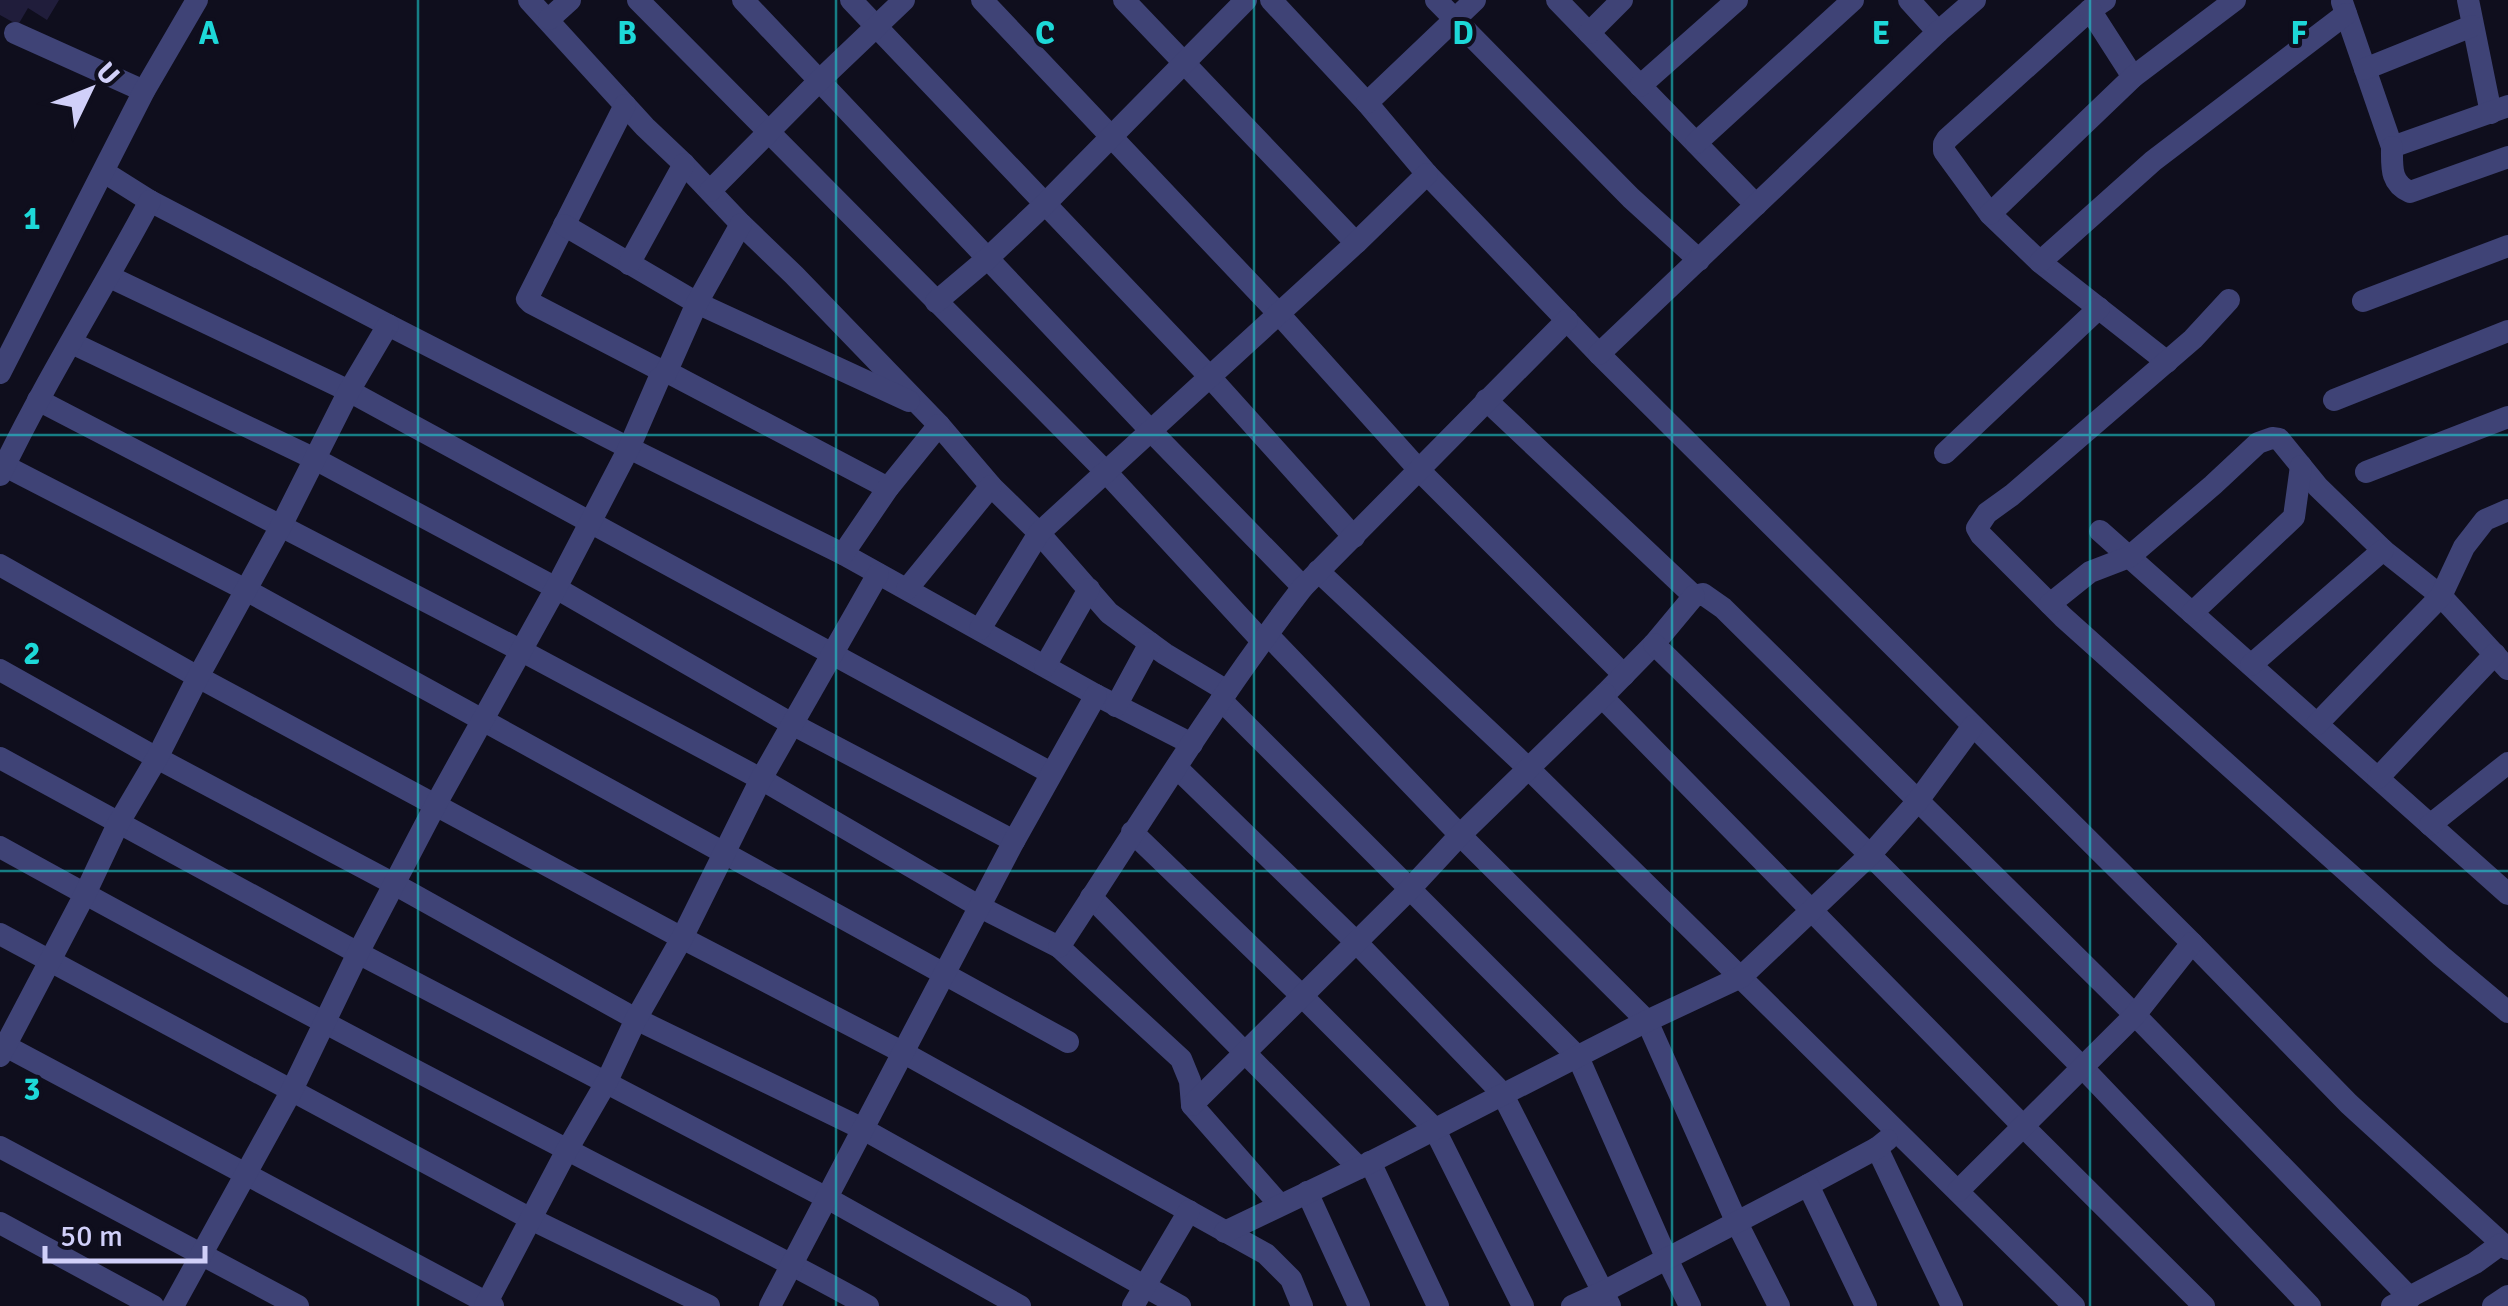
<svg xmlns="http://www.w3.org/2000/svg" width="2508" height="1306" font-family="Signika,sans-serif">
<style>
.building{fill:#201d3b}
.lines{fill:none;stroke-linecap:round;stroke-linejoin:round}
.minor{stroke:#3f4376;stroke-width:22}
.grid{fill:none;stroke:#1dd8d8;stroke-width:2.5;stroke-opacity:0.55}
.grid-label{font-size:32px;text-anchor:middle;font-weight:bold;fill:#1dd8d8;stroke:#0f0e1d;stroke-width:8;stroke-linejoin:round;paint-order:stroke}
</style>
<rect width="100%" height="100%" fill="#0f0e1d"/>
<polygon class="building" points="0,0 59,0 47,20 28,8 18,25 0,15"/>
<g class="lines">
<g class="minor">
<polyline points="529,0 645,127 684,164 741,224 794,275 939,425 991,486 1039,533 1109,613 1165,654 1227,691"/>
<polyline points="638,0 1106,472 1262,641"/>
<polyline points="743,0 1151,431 1303,587"/>
<polyline points="851,0 1210,377 1354,537"/>
<polyline points="982,0 1279,314 1420,471 1624,675"/>
<polyline points="1124,0 1356,243"/>
<polyline points="1271,0 1367,103 1427,174 1599,354 2192,943 2349,1104 2508,1249"/>
<polyline points="1436,0 1631,198 1699,260"/>
<polyline points="1557,0 1756,205"/>
<polyline points="1909,0 1938,32"/>
<polyline points="2105,0 2090,10 1947,139 1944,144 1944,151 1990,214 2040,262 2167,362"/>
<polyline points="2468,0 2491,113"/>
<polyline points="2342,2 2392,147 2508,106"/>
<polyline points="2090,10 2133,77"/>
<polyline points="549,19 570,0"/>
<polyline points="15,33 144,91"/>
<polyline points="1589,33 1622,0"/>
<polyline points="2365,69 2472,26"/>
<polyline points="1640,86 1737,0"/>
<polyline points="1367,103 1475,0"/>
<polyline points="625,105 527,299 531,303 666,373 673,375 888,488"/>
<polyline points="1696,143 1853,0"/>
<path d="M2392,147C2392,167 2390,183 2410,192L2508,157"/>
<polyline points="104,172 150,201 388,325 629,448 843,554 1096,695 1192,744"/>
<polyline points="710,191 819,81 904,0"/>
<polyline points="1990,214 2133,77 2235,0"/>
<polyline points="564,225 697,303 909,401"/>
<polyline points="2040,262 2153,161 2346,14"/>
<polyline points="629,264 684,164"/>
<polyline points="110,277 349,391 1051,773"/>
<polyline points="2229,300 2193,339 2012,495 1987,513 1977,528 1981,535 2063,617 2441,956 2508,1012"/>
<polyline points="2363,301 2508,246"/>
<polyline points="936,302 988,258 1045,204 1246,0"/>
<polyline points="72,343 315,459 556,588 792,724 1014,841"/>
<polyline points="1599,354 1938,32 1975,0"/>
<polyline points="0,373 144,91 197,0"/>
<polyline points="38,400 522,651 761,779 982,908 1059,947 1181,1059 1190,1081 1192,1105 1280,1205"/>
<polyline points="1486,400 1694,596 1703,594 1723,608 2135,1015 2410,1298"/>
<polyline points="2334,400 2508,331"/>
<polyline points="1945,453 2099,308"/>
<polyline points="5,466 246,590 1068,1042"/>
<polyline points="2366,472 2508,417"/>
<path d="M0,475C45,381 101,293 150,201"/>
<polyline points="2100,531 2508,894"/>
<polyline points="843,554 888,488 939,425"/>
<polyline points="0,565 198,677 682,938 904,1053 1266,1254 1291,1279 1302,1306"/>
<polyline points="1318,571 1529,769 2074,1306"/>
<polyline points="907,589 991,486"/>
<polyline points="1694,596 1654,644 1605,694 1604,698 1608,703 2023,1126 2204,1306"/>
<polyline points="2050,604 2090,572 2129,557 2213,485 2258,443 2272,438 2279,439 2318,487 2383,550 2441,596 2508,669"/>
<polyline points="2192,613 2294,517 2301,466"/>
<polyline points="980,629 1039,533 1356,243 1427,174"/>
<polyline points="1267,634 1460,835 1647,1021 1737,1223 1779,1306"/>
<polyline points="1654,644 1870,855 2083,1068 2310,1306"/>
<polyline points="2251,665 2383,550"/>
<polyline points="1045,666 1089,589"/>
<polyline points="0,670 157,758 396,885 636,1019 863,1129 1180,1306"/>
<polyline points="1221,700 1578,1057 1667,1259 1690,1306"/>
<polyline points="1116,706 1150,643"/>
<polyline points="2317,724 2441,596 2464,547 2485,520 2508,510"/>
<polyline points="0,758 358,953 827,1198 1020,1306"/>
<polyline points="1177,768 1356,942 1502,1093 1610,1306"/>
<polyline points="2378,778 2495,654"/>
<polyline points="2430,825 2508,763"/>
<polyline points="1132,832 1302,996 1434,1128 1523,1306"/>
<path d="M0,847C186,950 375,1050 564,1148C665,1201 768,1250 868,1306"/>
<polyline points="1091,897 1359,1168"/>
<polyline points="0,934 531,1219 709,1306"/>
<path d="M1059,947C1139,826 1214,702 1303,587L1567,320"/>
<polyline points="0,1043 493,1306"/>
<polyline points="0,1056 85,894 118,824 157,758 198,677 281,526 349,391 388,325"/>
<polyline points="1192,1105 1409,890 1460,835 1605,694"/>
<polyline points="0,1147 298,1306"/>
<polyline points="1877,1148 1952,1306"/>
<polyline points="1370,1162 1438,1306"/>
<polyline points="1808,1185 1877,1148 1887,1140"/>
<polyline points="1958,1191 2135,1015 2192,943"/>
<polyline points="1307,1192 1359,1306"/>
<polyline points="0,1223 153,1306"/>
<polyline points="1225,1232 1359,1168 1647,1021 1741,977 1870,855 1917,802 1973,726"/>
<polyline points="173,1306 292,1090 358,953 436,804 556,588 629,448 659,379 666,373 697,303 741,224"/>
<polyline points="485,1306 567,1150 607,1081 636,1019 682,938 761,779 878,574"/>
<polyline points="770,1306 1014,841 1096,695"/>
<polyline points="1133,1306 1189,1211"/>
<polyline points="1572,1306 1603,1292 1808,1185 1866,1306"/>
<polyline points="2392,1306 2475,1263 2501,1244"/>
<polyline points="2493,1306 2508,1296"/>
</g>
</g>
<path class="grid" d="M418,0V1306M836,0V1306M1254,0V1306M1672,0V1306M2090,0V1306M0,435H2508M0,871H2508"/>
<g class="grid-label">
<text x="209" y="44">A</text>
<text x="627" y="44">B</text>
<text x="1045" y="44">C</text>
<text x="1463" y="44">D</text>
<text x="1881" y="44">E</text>
<text x="2299" y="44">F</text>
<text x="32" y="229">1</text>
<text x="32" y="664">2</text>
<text x="32" y="1100">3</text>
</g>
<g transform="translate(90 90) rotate(47)" stroke="#0f0e1d" stroke-width="8" paint-order="stroke">
<path d="M0-8L18 38L0 25L-18 38Z" fill="#d1d0f9"/>
<text y="-15" font-size="28" font-weight="bold" text-anchor="middle" fill="#d1d0f9">U</text>
</g>
<path d="M45 1246v15h160v-15" fill="none" stroke="#d1d0f9" stroke-width="5"/>
<text x="60" y="1246" font-size="30" fill="#d1d0f9" stroke="#0f0e1d" stroke-width="8" paint-order="stroke">50 m</text>
</svg>
